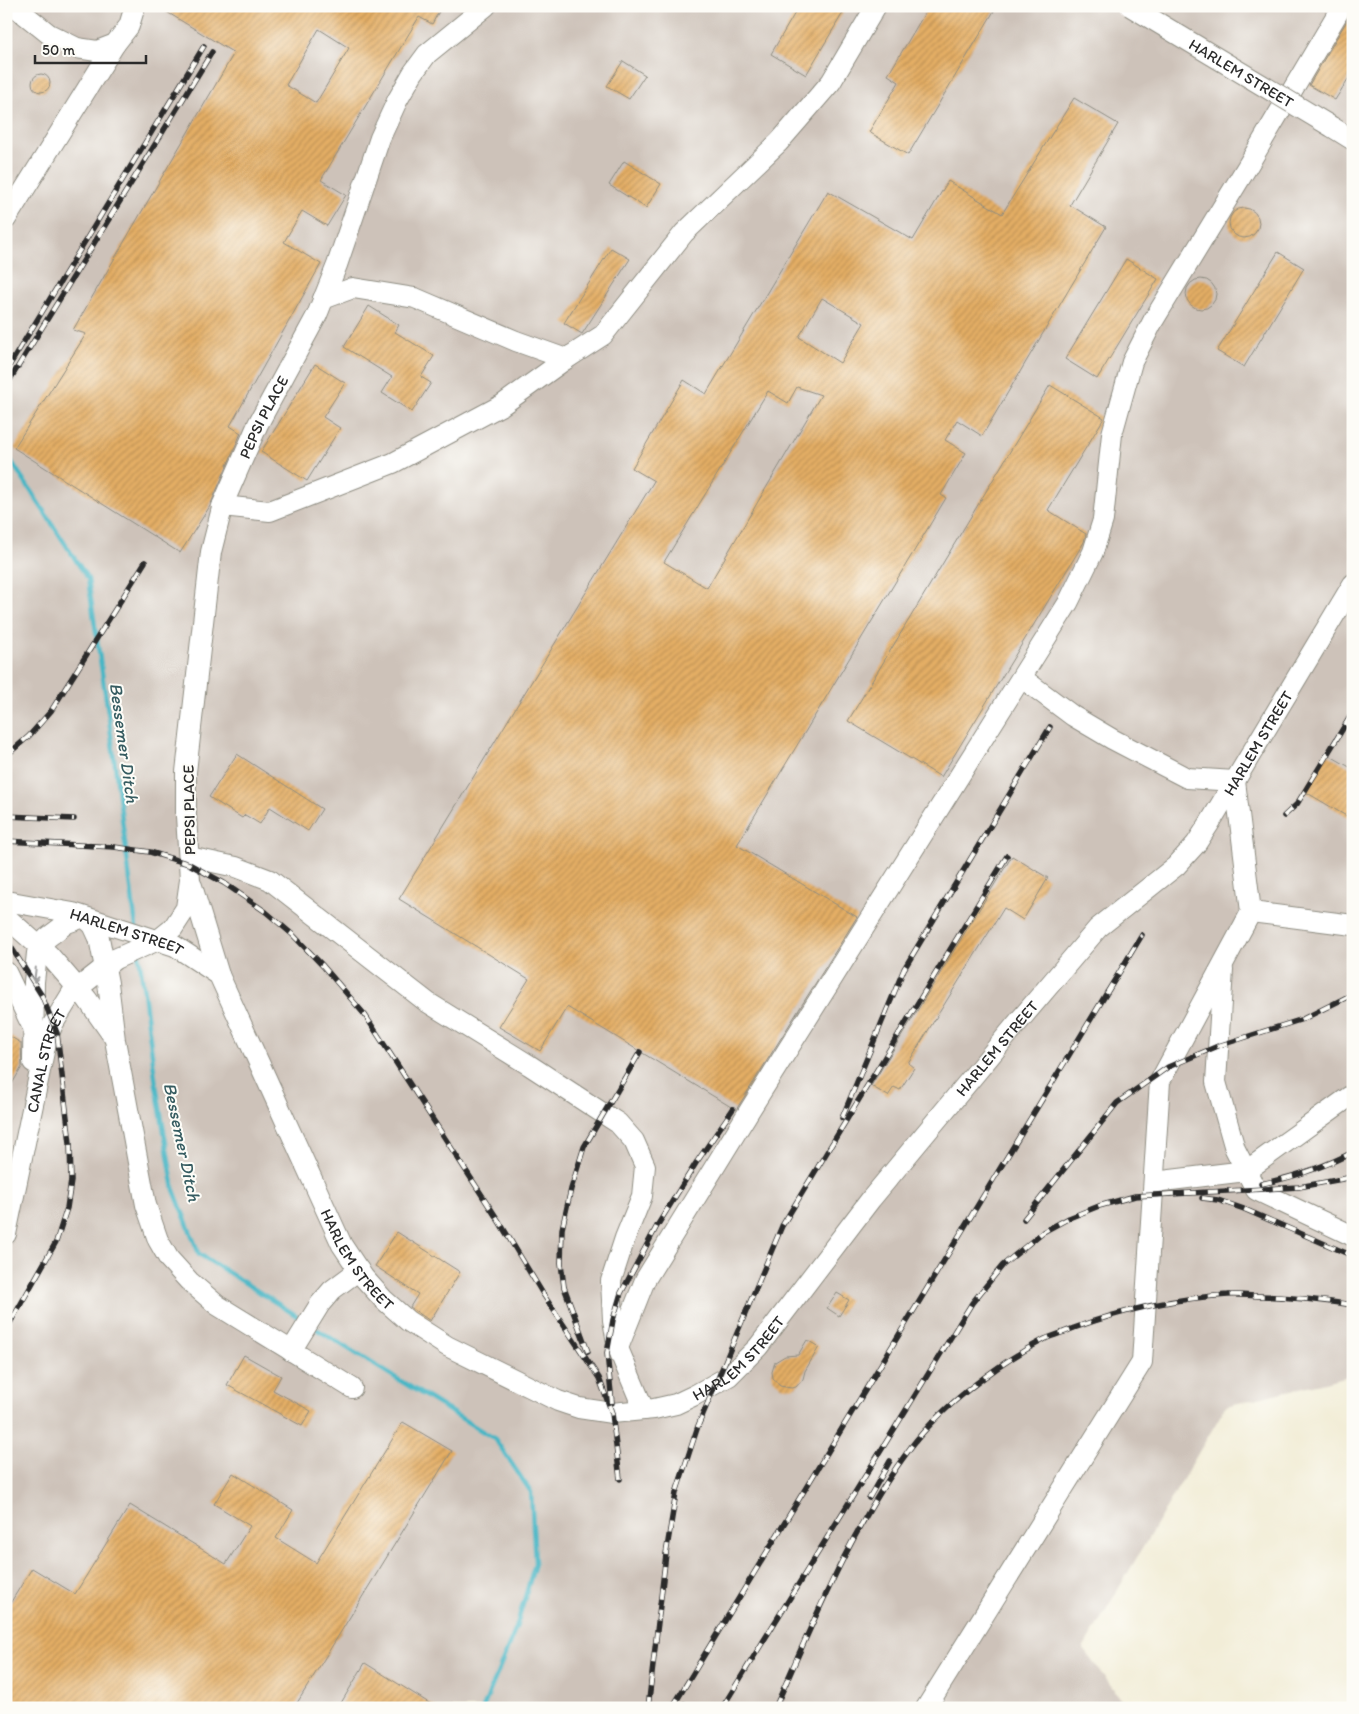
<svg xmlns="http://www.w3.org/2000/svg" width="1359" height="1714" font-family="Itim,sans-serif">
<defs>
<pattern id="building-hatch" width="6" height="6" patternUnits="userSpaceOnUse" patternTransform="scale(1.25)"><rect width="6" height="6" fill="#e4ae65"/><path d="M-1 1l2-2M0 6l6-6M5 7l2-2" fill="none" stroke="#b98e53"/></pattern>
</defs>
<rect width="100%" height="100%" fill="#fdfcf7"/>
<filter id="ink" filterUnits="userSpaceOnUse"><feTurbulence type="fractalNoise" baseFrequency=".02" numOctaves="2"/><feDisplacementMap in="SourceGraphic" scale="10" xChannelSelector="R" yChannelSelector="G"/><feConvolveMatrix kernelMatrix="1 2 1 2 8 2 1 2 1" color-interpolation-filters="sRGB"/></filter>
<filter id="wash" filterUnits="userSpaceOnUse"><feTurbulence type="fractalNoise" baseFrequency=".0096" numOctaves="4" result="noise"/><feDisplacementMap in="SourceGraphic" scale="20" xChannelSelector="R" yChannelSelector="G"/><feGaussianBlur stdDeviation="1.12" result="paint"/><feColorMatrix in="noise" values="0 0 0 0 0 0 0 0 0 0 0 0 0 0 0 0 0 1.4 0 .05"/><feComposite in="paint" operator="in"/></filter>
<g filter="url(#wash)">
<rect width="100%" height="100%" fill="#f2edd7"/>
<polygon fill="#cdc2b9" points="6,6 1353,6 1353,1375 1226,1406 1083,1649 1128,1708 6,1708"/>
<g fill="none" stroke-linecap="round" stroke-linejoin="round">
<g stroke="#49b6c5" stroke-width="4.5">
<polyline points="6,453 88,579 109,719 136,927"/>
<polyline points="139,954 156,1085 174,1190 199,1254 305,1321"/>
<polyline points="313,1327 495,1439 531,1492 535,1563 516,1628 483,1708"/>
</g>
</g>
<g id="blocks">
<g fill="url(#building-hatch)" fill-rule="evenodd">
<path d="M157 6H442L432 24 419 17 321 180 346 195 327 226 302 211 284 242 321 264 230 426 241 433 210 506 180 553 14 448 86 334 73 330 234 53ZM319 29 349 48 316 103 286 85Z"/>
<polygon points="799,6 847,6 806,75 771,54"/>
<polygon points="929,6 997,6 908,155 869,132 899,82 888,75"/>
<polygon points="1353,10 1353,71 1335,100 1309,85"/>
<polygon points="623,61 645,75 629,99 607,86"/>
<circle cx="41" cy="83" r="9"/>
<path d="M1074 98 1118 124 1070 205 1106 227 982 436 957 420 945 440 966 453 941 495 946 498 737 845 857 917 736 1110 567 1007 540 1051 499 1027 529 979 399 899 654 481 632 468 684 380 706 394 828 191 913 240 948 181 1002 214ZM822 298 864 323 840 363 799 337ZM797 387 821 395 707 588 664 562 768 391 788 403Z"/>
<polygon points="624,161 661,184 646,208 609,185"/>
<circle cx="1244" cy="223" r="15"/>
<polygon points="611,248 630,259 582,334 564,323"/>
<polygon points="1278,252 1304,268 1244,367 1217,351"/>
<polygon points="1126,259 1158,279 1097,379 1065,359"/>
<circle cx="1201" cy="294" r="15"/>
<polygon points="369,306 399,325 395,332 434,356 421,377 431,383 412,412 382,393 392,377 344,347"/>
<polygon points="315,364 345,383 323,417 340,428 307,481 261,452"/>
<polygon points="1050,385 1104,418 1048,510 1086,534 1084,542 941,777 848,721"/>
<polygon points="237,754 322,809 308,831 270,807 260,824 245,815 242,818 209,797"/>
<polygon points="1327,754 1353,769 1353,820 1304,791"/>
<polygon points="1012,856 1048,878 1023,920 1004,908 908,1063 914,1068 900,1090 894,1087 888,1096 871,1086"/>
<polygon points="6,1034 21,1043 22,1067 6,1094"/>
<polygon points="397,1232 460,1272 430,1321 410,1307 418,1294 375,1266"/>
<polygon points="837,1293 849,1300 839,1316 827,1308"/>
<polygon points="807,1340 819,1347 805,1371 803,1379 796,1387 791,1388 780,1386 773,1378 772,1372 775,1362 785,1356 798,1355"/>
<polygon points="244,1355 281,1376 273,1390 311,1411 302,1426 227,1385"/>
<polygon points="403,1422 452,1451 294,1708 6,1708 6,1610 32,1568 75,1594 130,1505 226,1564 250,1526 214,1504 233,1473 293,1510 276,1538 316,1563"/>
<polygon points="365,1663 437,1708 338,1708"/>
</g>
</g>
</g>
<g filter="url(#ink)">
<use href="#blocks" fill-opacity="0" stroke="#8e8c81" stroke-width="1"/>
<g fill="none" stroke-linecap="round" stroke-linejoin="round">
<defs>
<g id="minor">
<polyline points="14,6 49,34 77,48 97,51 115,44 129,26 135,6"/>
<polyline points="1332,127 1353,140"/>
<polyline points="6,219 115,44"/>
<polyline points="323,299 353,288 415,298 516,341 566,359 603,335 684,233 779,142 831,82 876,6"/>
<polyline points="222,506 270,511 393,463 502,405 570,356"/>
<polyline points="189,857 236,867 270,880 427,1002 529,1065 604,1114 618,1123 634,1141 645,1166 642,1196 625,1238 611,1281 613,1320 618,1348 644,1410"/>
<polyline points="192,886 219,975"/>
<path id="s1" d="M6 901 73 913 175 946 219 975 342 1245 364 1278 383 1299 408 1321 447 1346 558 1401 579 1408 612 1413 654 1409 676 1404 695 1395 729 1376 758 1347 871 1199 1019 1021 1098 928 1176 866 1196 844 1209 824 1353 584"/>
<polyline points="1251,912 1353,925"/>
<polyline points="6,917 49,955 87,999 113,1036"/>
<polyline points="1223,970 1216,1082 1235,1149 1256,1190 1353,1236"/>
<polyline points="6,972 31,1024"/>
<polyline points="33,1062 34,982 37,953 47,938 67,923 84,917 93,925 99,938 108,983 115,1040 146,1205 158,1240 169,1259 189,1281 217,1305 352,1388"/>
<polyline points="1154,1182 1246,1171 1353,1094"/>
<path id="s2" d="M6 1234 46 1042 53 1024 72 993 115 959 158 940 173 928 186 908 190 880 186 816V772L211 552 223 504 258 424 317 315 337 265 380 138 397 101 413 73 427 54 486 6"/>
<polyline points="618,1348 645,1280 751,1108 1068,603 1093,552 1103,520 1112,434 1132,362 1153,321 1247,167 1342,6"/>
<polyline points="291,1351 320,1304 332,1290 359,1270"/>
<polyline points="926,1708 1142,1362 1160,1081 1251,912 1235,781 1187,778 1112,739 1073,716 1022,678"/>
</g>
</defs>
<use href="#minor" stroke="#8e8c81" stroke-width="22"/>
<use href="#minor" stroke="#fff" stroke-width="20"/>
<defs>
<g id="rail">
<polyline points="6,371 204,46"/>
<polyline points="6,386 212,52"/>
<polyline points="6,756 29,736 51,711 145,562"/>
<polyline points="6,816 74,819"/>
<polyline points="1284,816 1297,804 1353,712"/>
<polyline points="6,841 114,847 150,852 189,864 224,883 266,912 293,935 323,966 365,1015 500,1223 543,1294 599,1378 612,1413 620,1479"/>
<polyline points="6,939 42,996 57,1033 70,1143 71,1181 67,1208 56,1242 6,1330"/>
<polyline points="842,1118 904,969 1050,727"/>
<path d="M1261 1184C1293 1177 1323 1168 1353 1152"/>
<polyline points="1202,1198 1218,1200 1244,1209 1353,1256"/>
<polyline points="1024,1219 1117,1103 1168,1067 1218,1046 1303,1019 1353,994"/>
<polyline points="588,1352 564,1287 561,1263 562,1229 571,1189 584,1147 640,1052"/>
<polyline points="612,1403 607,1353 613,1320 621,1293 657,1226 696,1163 733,1109"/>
<polyline points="869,1498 890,1461"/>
<polyline points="648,1708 666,1554 676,1493 698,1426 782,1226 1007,856"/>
<polyline points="672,1708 1142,935"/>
<polyline points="682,1708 684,1704"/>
<polyline points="722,1708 972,1303 1003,1265 1043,1232 1069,1218 1099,1206 1135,1196 1299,1187 1353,1177"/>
<path d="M775 1708C815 1618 852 1526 911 1447 943 1405 999 1363 1045 1339 1054 1335 1065 1332 1074 1328 1123 1310 1176 1298 1228 1295 1238 1294 1249 1296 1259 1296 1291 1297 1321 1300 1353 1305"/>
</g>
</defs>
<use href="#rail" stroke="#2b2b2b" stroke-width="5.5"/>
<use href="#rail" stroke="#fdfcf7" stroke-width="4" stroke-dasharray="11" stroke-linecap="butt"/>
<defs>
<g id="minor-bridge">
<path id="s3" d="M1130 6 1332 127"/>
</g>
</defs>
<use href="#minor-bridge" stroke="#8e8c81" stroke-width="22" stroke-linecap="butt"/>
<use href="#minor-bridge" stroke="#fff" stroke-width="20"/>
</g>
<defs><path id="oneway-shaft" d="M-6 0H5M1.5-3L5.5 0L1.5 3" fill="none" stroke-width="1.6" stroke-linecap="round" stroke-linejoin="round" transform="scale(1.25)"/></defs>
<use stroke="#a0a0a0" href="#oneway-shaft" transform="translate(35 975) rotate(96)"/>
</g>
<g text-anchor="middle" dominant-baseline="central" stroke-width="4" stroke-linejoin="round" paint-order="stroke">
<g font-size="16" fill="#2b2b2b" stroke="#fdfcf7">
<text stroke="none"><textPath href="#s3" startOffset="130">HARLEM STREET</textPath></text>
<text stroke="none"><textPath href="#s2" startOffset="900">PEPSI PLACE</textPath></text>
<text stroke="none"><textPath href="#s1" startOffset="1805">HARLEM STREET</textPath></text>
<text transform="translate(189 810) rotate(-91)">PEPSI PLACE</text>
<text stroke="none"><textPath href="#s1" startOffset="125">HARLEM STREET</textPath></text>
<text stroke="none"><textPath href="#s1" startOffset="1400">HARLEM STREET</textPath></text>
<text stroke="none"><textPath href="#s2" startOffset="178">CANAL STREET</textPath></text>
<text stroke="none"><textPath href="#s1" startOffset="545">HARLEM STREET</textPath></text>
<text stroke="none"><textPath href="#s1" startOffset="995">HARLEM STREET</textPath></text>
</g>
<g font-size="18" font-style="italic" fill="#365c61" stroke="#fdfcf7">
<text transform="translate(124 743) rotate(82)">Bessemer Ditch</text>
<text transform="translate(182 1142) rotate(78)">Bessemer Ditch</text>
</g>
</g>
<rect width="1359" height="1714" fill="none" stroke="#fdfcf7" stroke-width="25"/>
<path d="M35 55v8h111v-8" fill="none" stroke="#2b2b2b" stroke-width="2.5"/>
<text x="42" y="55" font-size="15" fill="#2b2b2b" stroke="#fdfcf7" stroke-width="4" paint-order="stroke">50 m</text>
</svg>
